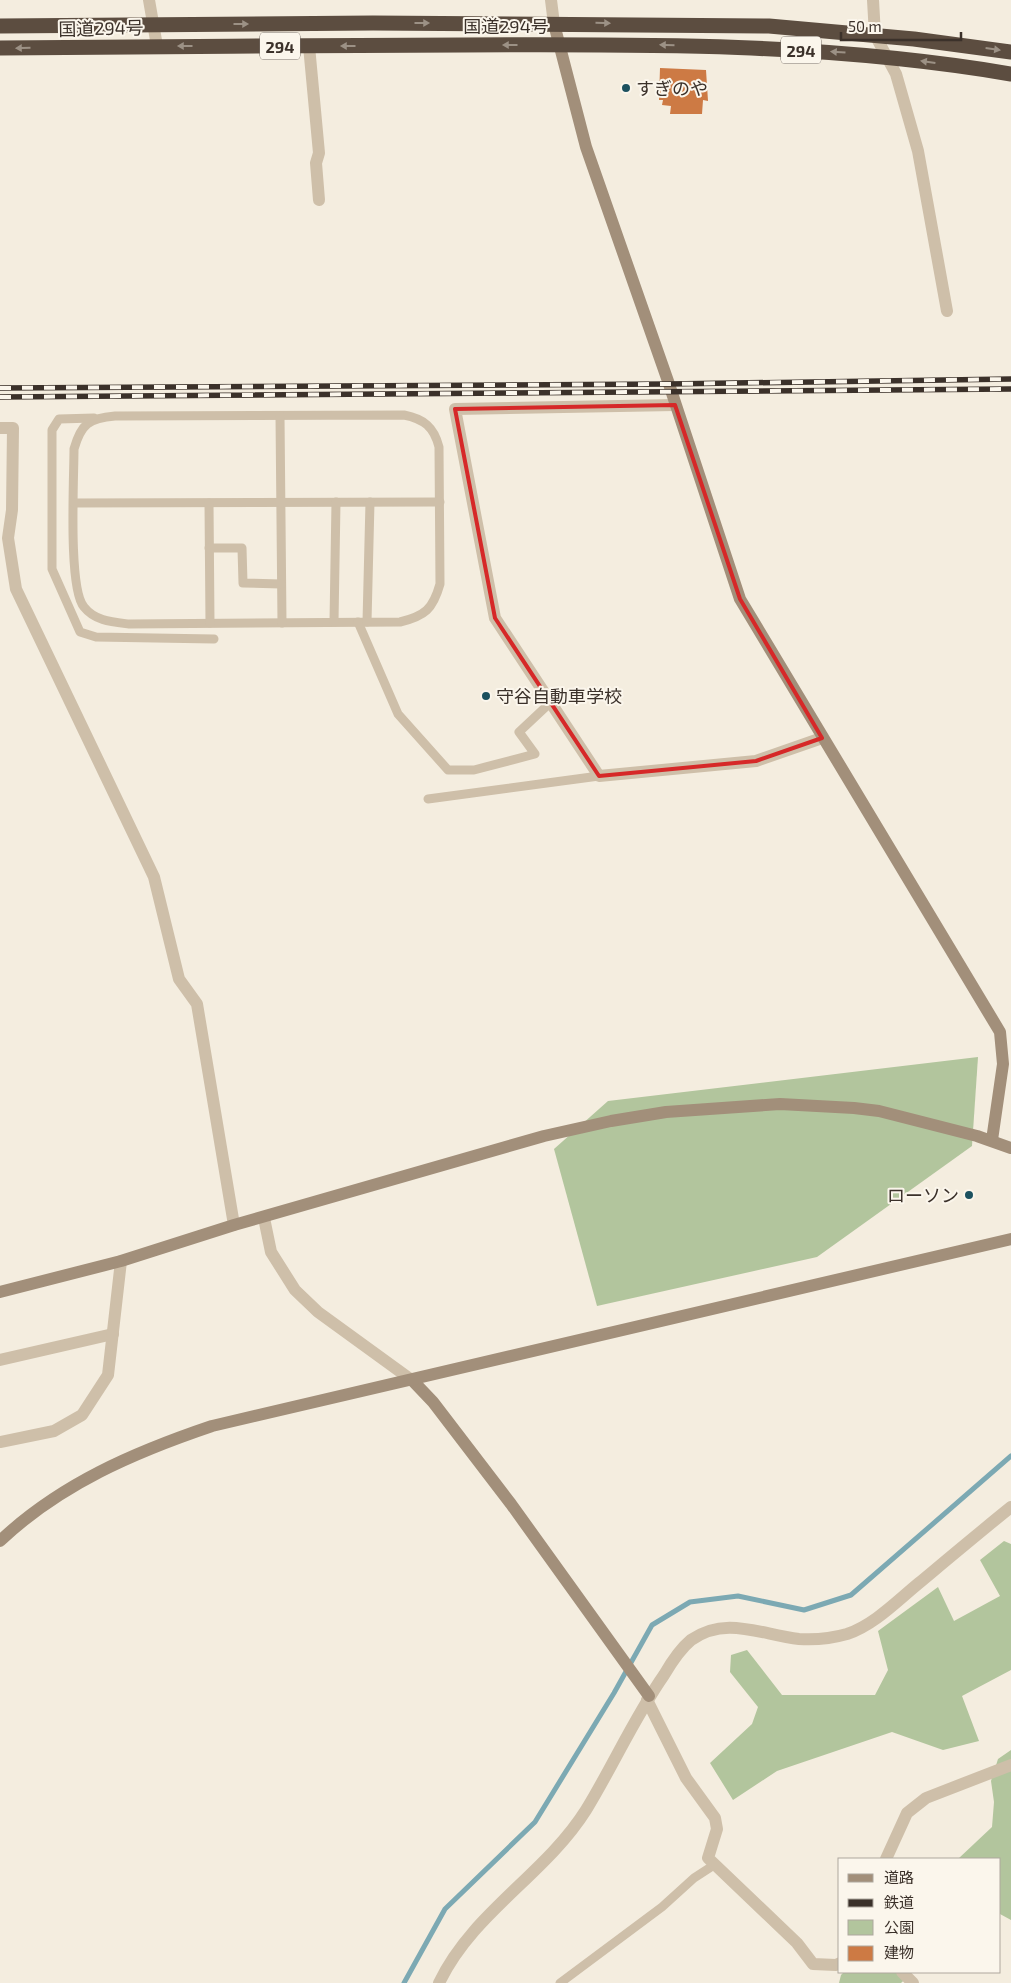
<svg xmlns="http://www.w3.org/2000/svg" width="1011" height="1983" font-family="'Exo 2','Noto Sans JP',sans-serif">
<rect width="100%" height="100%" fill="#f4eddf"/>
<g fill="#b2c59d">
<polygon points="978,1057 972,1146 817,1257 597,1306 554,1149 608,1101"/>
<polygon points="1004,1541 1011,1544 1011,1670 962,1696 979,1741 943,1750 892,1732 777,1771 733,1800 710,1763 752,1724 758,1707 730,1672 731,1655 747,1650 782,1695 875,1695 888,1670 878,1631 938,1587 954,1621 1000,1596 980,1560"/>
<polygon points="1011,1750 1011,1920 1000,1914 1000,1859 958,1859 992,1827 994,1802 991,1781 998,1759"/>
<polygon points="844,1972 913,1972 901,1983 839,1983 841,1975"/>
</g>
<g fill="none" stroke-linecap="round" stroke-linejoin="round">
<polyline stroke="#7ca9b3" stroke-width="5" points="404,1983 445,1909 535,1822 614,1693 652,1625 690,1602 738,1596 804,1610 851,1595 1011,1456"/>
</g>
<polygon fill="#cd7a44" points="660,68 706,70 708,101 703,100 702,114 670,114 671,106 662,105 663,100 659,100"/>
<g fill="none" stroke-linecap="round" stroke-linejoin="round">
<g stroke="#cebfa9" stroke-width="9">
<path d="M404 415C424 419 434 427 439 447L440 584C433 609 425 616 400 622L129 624C112 622 95 621 84 607 68 589 74 478 74 449 81 424 89 418 115 416Z"/>
<polyline points="280,416 282,623"/>
<polyline points="94,418 59,419 52,430 52,569 80,632 96,637 214,639"/>
<polyline points="74,503 440,502"/>
<polyline points="209,503 210,623"/>
<polyline points="209,548 242,548 243,583 281,584"/>
<polyline points="334,622 336,502"/>
<polyline points="358,622 398,714 448,770 474,770 535,754 519,732 551,702"/>
<polyline points="367,622 370,502"/>
<polyline points="428,799 599,776"/>
<polyline points="560,1983 662,1907 694,1878 714,1865"/>
</g>
<g stroke="#cebfa9" stroke-width="12">
<polyline points="149,0 157,46"/>
<polyline points="551,0 554,24"/>
<polyline points="873,0 875,35 896,74 918,151 947,311"/>
<polyline points="309,46 319,153 316,163 319,200"/>
<polyline points="675,405 455,409 495,618 599,776 756,761 822,738"/>
<polyline points="0,428 13,428 12,510 8,538 16,589 154,877 179,979 197,1004 234,1225"/>
<polyline points="264,1218 271,1252 295,1290 318,1312 413,1381"/>
<polyline points="0,1360 113,1334"/>
<polyline points="0,1442 54,1431 82,1415 108,1375 121,1261"/>
<polyline points="647,1700 686,1778 715,1818 717,1829 708,1858 797,1943 813,1964 836,1965 840,1963"/>
<polyline points="886,1859 907,1813 926,1798 1011,1765"/>
<polyline points="902,1972 913,1983"/>
<path d="M439 1983C473 1912 545 1875 586 1810 613 1766 634 1718 664 1675 671 1663 680 1649 691 1640 726 1615 761 1635 799 1639 814 1640 833 1638 847 1634 874 1625 897 1601 919 1583 949 1558 980 1532 1011 1507"/>
</g>
<g stroke="#a28f7a" stroke-width="12">
<polyline points="554,24 586,147 669,384 740,599 1000,1032 1003,1064 992,1140"/>
<polyline points="0,1292 121,1261 234,1225 544,1136 611,1121 666,1112 780,1104 854,1108 879,1111 977,1136 1011,1148"/>
<polyline points="413,1381 433,1402 511,1504 649,1696"/>
<path d="M0 1541C60 1484 135 1452 212 1426L1011 1239"/>
</g>
<g stroke="#5c4d40" stroke-width="15">
<polyline points="0,26 373,23 769,26 914,39 1011,52"/>
<path d="M0 48C154 46 309 46 463 45 648 44 828 43 1011 74"/>
</g>
<defs>
<g id="rail">
<polyline points="0,388 669,384 1011,379"/>
<polyline points="0,397 1011,389"/>
</g>
</defs>
<use href="#rail" stroke="#3b312a" stroke-width="5.5"/>
<use href="#rail" stroke="#fbf6ec" stroke-width="4" stroke-dasharray="11" stroke-linecap="butt"/>
</g>
<defs><path id="oneway-solid" d="M-6-.8H1V-3.2L6.5 0L1 3.2V.8H-6Z" transform="scale(1.25)"/></defs>
<g fill="#9c9185">
<use href="#oneway-solid" transform="translate(422 23)"/>
<use href="#oneway-solid" transform="translate(603 23) rotate(1)"/>
<use href="#oneway-solid" transform="translate(241 24)"/>
<use href="#oneway-solid" transform="translate(510 45) rotate(180)"/>
<use href="#oneway-solid" transform="translate(667 45) rotate(-179)"/>
<use href="#oneway-solid" transform="translate(185 46) rotate(-180)"/>
<use href="#oneway-solid" transform="translate(348 46) rotate(180)"/>
<use href="#oneway-solid" transform="translate(23 48) rotate(179)"/>
<use href="#oneway-solid" transform="translate(993 49) rotate(8)"/>
<use href="#oneway-solid" transform="translate(838 52) rotate(-176)"/>
<use href="#oneway-solid" transform="translate(928 62) rotate(-172)"/>
</g>
<path fill="none" stroke="#d62828" stroke-width="4" stroke-linejoin="round" d="M675 405 740 599 822 738 756 761 599 776 495 618 455 409Z"/>
<g fill="#1c515f" stroke="#fbf6ec" stroke-width="2">
<circle cx="626" cy="88" r="5"/>
<circle cx="486" cy="696" r="5"/>
<circle cx="969" cy="1195" r="5"/>
</g>
<g text-anchor="middle" dominant-baseline="central" stroke-width="4" stroke-linejoin="round" paint-order="stroke">
<g fill="#fbf6ec" stroke="#756c64" stroke-width="1">
<rect x="260" y="32.5" width="40" height="27" rx="4"/>
<rect x="781" y="36.5" width="40" height="27" rx="4"/>
</g>
<g font-size="16" font-weight="bold" fill="#3b312a">
<text x="280" y="46">294</text>
<text x="801" y="50">294</text>
</g>
<g font-size="18" fill="#3b312a" stroke="#fbf6ec">
<text x="506" y="26">国道294号</text>
<text transform="translate(101 28) rotate(-1)">国道294号</text>
</g>
<g font-size="18" fill="#3b312a" stroke="#fbf6ec" text-anchor="start">
<text x="636" y="88">すぎのや</text>
<text x="496" y="696">守谷自動車学校</text>
<text x="959" y="1195" text-anchor="end">ローソン</text>
</g>
</g>
<rect x="838" y="1858" width="162" height="115" fill="#fbf6ec" stroke="#aea79e"/>
<rect x="848" y="1874" width="25" height="8" fill="#a28f7a" stroke="#aea79e"/>
<text x="884" y="1883" font-size="15" fill="#3b312a">道路</text>
<rect x="848" y="1899" width="25" height="8" fill="#3b312a" stroke="#aea79e"/>
<text x="884" y="1908" font-size="15" fill="#3b312a">鉄道</text>
<rect x="848" y="1920" width="25" height="15" fill="#b2c59d" stroke="#aea79e"/>
<text x="884" y="1933" font-size="15" fill="#3b312a">公園</text>
<rect x="848" y="1946" width="25" height="15" fill="#cd7a44" stroke="#aea79e"/>
<text x="884" y="1958" font-size="15" fill="#3b312a">建物</text>
<path d="M841 32v8h120v-8" fill="none" stroke="#3b312a" stroke-width="2.5"/>
<text x="848" y="32" font-size="15" fill="#3b312a" stroke="#fbf6ec" stroke-width="4" paint-order="stroke">50 m</text>
</svg>
